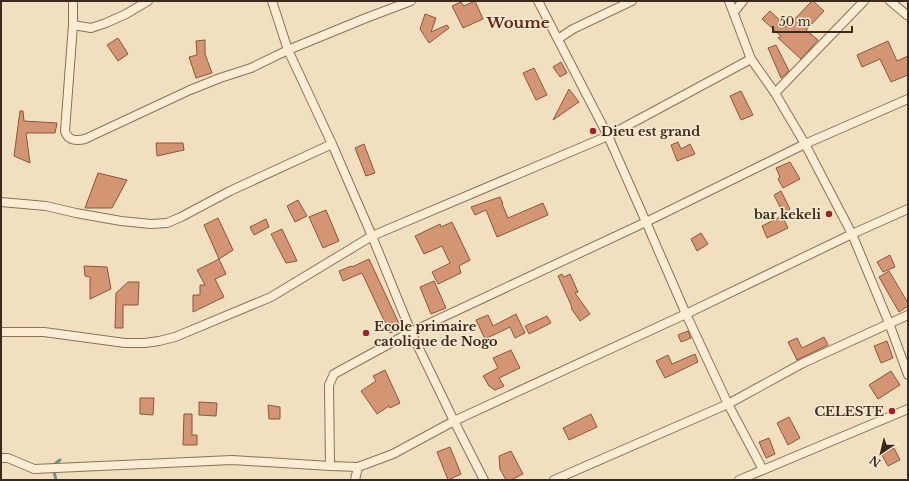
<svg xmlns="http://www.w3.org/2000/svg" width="909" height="481" font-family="'Libre Baskerville',serif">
<rect width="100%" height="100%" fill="#f1e0c0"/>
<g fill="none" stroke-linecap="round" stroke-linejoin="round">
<polyline stroke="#6a9285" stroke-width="3" points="56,480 53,468 56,463 60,460"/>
</g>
<g fill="#d39573" stroke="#8d563a">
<polygon points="475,1 483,19 463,28 452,6 461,2 464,6"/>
<polygon points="812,1 813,1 824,11 806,30 818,40 801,59 778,38 781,36 762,19 770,11 787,27"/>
<polygon points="425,14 436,18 431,32 447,25 449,28 429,43 420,29"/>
<polygon points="118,38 128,54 118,61 107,45"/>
<polygon points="205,40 205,54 212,73 196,78 189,57 197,55 196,41"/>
<polygon points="888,41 897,61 908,56 908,75 891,82 880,59 862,67 857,55"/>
<polygon points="776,45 789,71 781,78 768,48"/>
<polygon points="561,62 567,73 560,77 553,67"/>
<polygon points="534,68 547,95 536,100 523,73"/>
<polygon points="569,89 579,102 553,120"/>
<polygon points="741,91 753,115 741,120 730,96"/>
<polygon points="20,111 23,111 24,121 57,123 55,133 26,133 30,163 14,156"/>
<polygon points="678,142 681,149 690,144 695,154 677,161 671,145"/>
<polygon points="156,143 183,143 184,150 157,156"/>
<polygon points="364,144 375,173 366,176 355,148"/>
<polygon points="790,162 800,179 783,188 778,179 780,177 776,168"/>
<polygon points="98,173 127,180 112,208 85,208"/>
<polygon points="781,191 790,209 783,213 774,195"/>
<polygon points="500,197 503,204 502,204 508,218 543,203 548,215 497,237 486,210 475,215 471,207"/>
<polygon points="298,200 307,216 295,222 287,206"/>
<polygon points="326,210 339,241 323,248 309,217"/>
<polygon points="782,216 788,228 767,238 762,226"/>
<polygon points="218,218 233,250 219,259 204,225"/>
<polygon points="266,219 269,227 254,235 250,227"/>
<polygon points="452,222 470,260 459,266 461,273 438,284 432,272 450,263 442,246 424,254 415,236 440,224 441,227"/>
<polygon points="282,229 297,261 286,263 271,234"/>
<polygon points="701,233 708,244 697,251 691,239"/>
<polygon points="890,255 895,267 883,272 877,262"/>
<polygon points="219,259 226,274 215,279 224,297 193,312 193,295 200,295 200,285 205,285 197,270"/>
<polygon points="369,259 401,328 390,333 362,273 343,281 339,271 351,266 352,267"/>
<polygon points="84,266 107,267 111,289 90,299 90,277 85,276"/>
<polygon points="889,271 908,303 908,306 899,312 879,277"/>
<polygon points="562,274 564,277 570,274 578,292 575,293 590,314 580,321 571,308 572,307 558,276"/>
<polygon points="434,281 446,308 431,314 420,287"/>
<polygon points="128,282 139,282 138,305 123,305 123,328 115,328 116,293"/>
<polygon points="516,314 525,333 515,338 510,327 485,339 476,320 488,315 493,326"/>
<polygon points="547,316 551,323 529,334 525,326"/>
<polygon points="688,331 691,338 681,342 678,335"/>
<polygon points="824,337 828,345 797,360 788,342 797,338 802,348"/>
<polygon points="887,341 893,358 881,363 874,346"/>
<polygon points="511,350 520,368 499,378 504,386 495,390 489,386 483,376 498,368 493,358"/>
<polygon points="695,354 698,362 665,378 656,361 668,355 672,364"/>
<polygon points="385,370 400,403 390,408 389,406 377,414 361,391 376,381 373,376"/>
<polygon points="891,371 900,385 878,399 869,385"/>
<polygon points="140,398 154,398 153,415 140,414"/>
<polygon points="199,402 217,403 216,416 199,415"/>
<polygon points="268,405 280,407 280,419 269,419"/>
<polygon points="184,414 192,414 192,435 197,435 197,445 183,445"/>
<polygon points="591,414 597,427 569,440 563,428"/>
<polygon points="789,417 800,438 788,445 777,423"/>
<polygon points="769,438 775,454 766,458 759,442"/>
<polygon points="450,447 461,474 448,480 437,452"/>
<polygon points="894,448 900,460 888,466 882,455"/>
<polygon points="511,451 523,474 511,480 506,480 500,469 499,456"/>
</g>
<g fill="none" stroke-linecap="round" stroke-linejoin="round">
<defs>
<g id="minor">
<path d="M73 1V25L65 131C68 141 76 141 85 139L190 90 220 78 251 68 288 50 366 18 411 1"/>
<polyline points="272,1 288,50 332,144 372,236 411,332 454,421 484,480"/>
<polyline points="538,1 608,136 646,222 686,314 728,404 763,470"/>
<polyline points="729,1 751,59 775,93 805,144 852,234 889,323 908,375"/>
<polyline points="890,1 908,16"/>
<polyline points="734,12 743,1"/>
<polyline points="73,25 91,28 106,23 126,14 148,1"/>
<polyline points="558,39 573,29 632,1"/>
<polyline points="775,93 864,1"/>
<polyline points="1,202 46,206 76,213 121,221 151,224 167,223 181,217 230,191 332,144"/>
<polyline points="1,332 44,332 125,343 145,343 159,341 175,337 271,297 372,236 608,136 751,59"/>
<polyline points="1,458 8,458 34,469 232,460 330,466 358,467 393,454 454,421 686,314 852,234 908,209"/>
<polyline points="330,466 329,385 334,374 411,332 646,222 805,144 908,99"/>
<polyline points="355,480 358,467"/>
<polyline points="554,480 728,404 803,363 908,315"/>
<polyline points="739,480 908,409"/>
</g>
</defs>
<use href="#minor" stroke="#8c7057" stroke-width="10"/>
<use href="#minor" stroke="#fbedd4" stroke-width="8"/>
</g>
<g fill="#a0222b" stroke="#f8ead1" stroke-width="1.5">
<circle cx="593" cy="131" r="4"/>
<circle cx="829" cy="214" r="4"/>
<circle cx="366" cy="333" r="4"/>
<circle cx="892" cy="411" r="4"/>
</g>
<g text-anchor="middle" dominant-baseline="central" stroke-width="3" stroke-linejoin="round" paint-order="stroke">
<g font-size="13" font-weight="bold" fill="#3b291c" stroke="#f8ead1" text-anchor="start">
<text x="601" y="131">Dieu est grand</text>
<text x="821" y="214" text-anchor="end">bar kekeli</text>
<text x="374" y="326">Ecole primaire<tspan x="374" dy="15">catolique de Nogo</tspan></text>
<text x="884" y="411" text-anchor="end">CELESTE</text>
</g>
<g font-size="15" font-weight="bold" fill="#6b2418" stroke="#f8ead1">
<text x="518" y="22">Woume</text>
</g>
</g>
<rect width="909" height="481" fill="none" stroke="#3b291c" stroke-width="4"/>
<g transform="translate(881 453) rotate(215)" stroke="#f8ead1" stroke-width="3" paint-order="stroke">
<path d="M0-3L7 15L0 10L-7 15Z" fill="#3b291c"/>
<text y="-6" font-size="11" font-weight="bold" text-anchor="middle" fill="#3b291c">N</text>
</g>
<path d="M773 26v6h79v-6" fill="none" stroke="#3b291c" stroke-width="2"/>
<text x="779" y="26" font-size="12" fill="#3b291c" stroke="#f8ead1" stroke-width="3" paint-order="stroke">50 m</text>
</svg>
